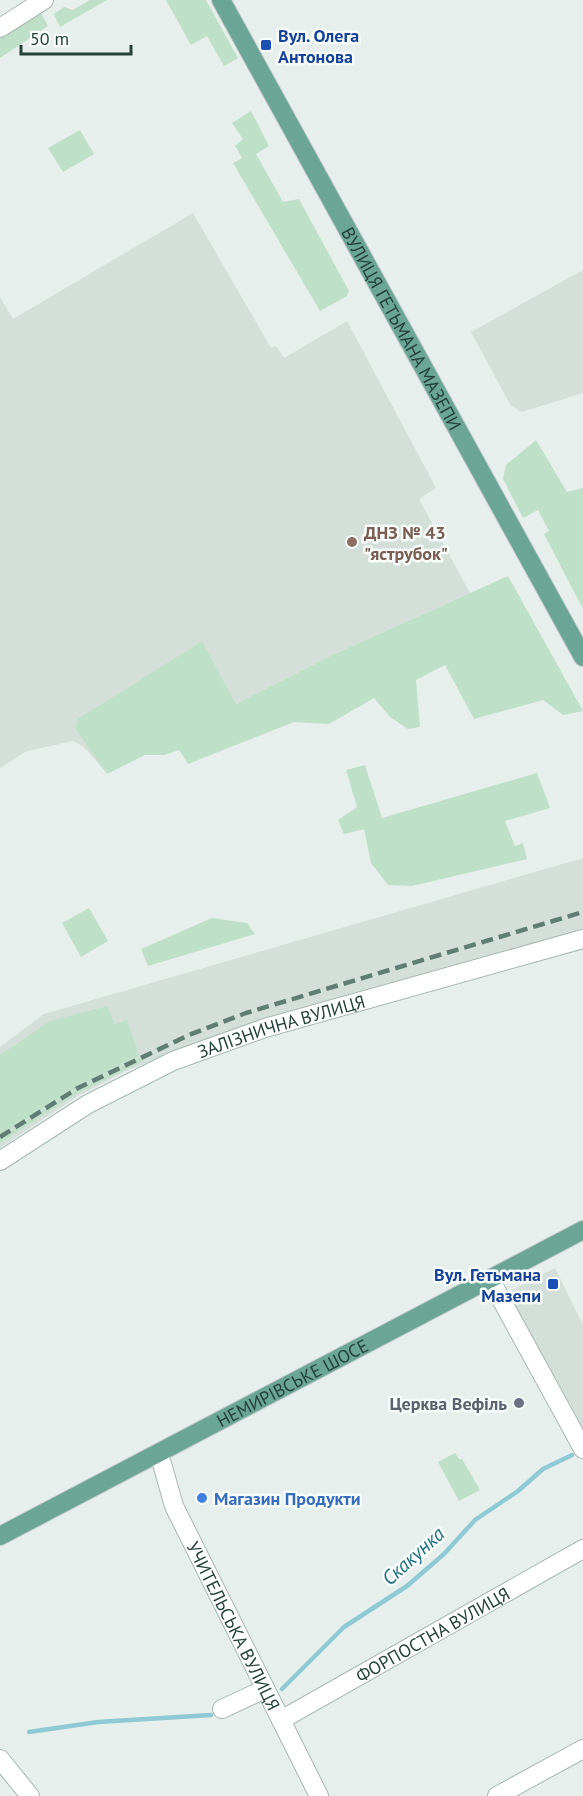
<svg xmlns="http://www.w3.org/2000/svg" width="583" height="1796" font-family="'PT Sans',sans-serif">
<rect width="100%" height="100%" fill="#e6efeb"/>
<g fill="#d4dfda">
<polygon points="193,213 271,348 276,346 284,358 347,321 436,488 419,499 470,593 330,656 105,771 84,747 73,741 27,751 0,768 0,297 13,319"/>
<polygon points="583,270 583,393 522,412 511,406 471,332"/>
<polygon points="583,858 583,931 244,1025 189,1045 124,1072 78,1096 0,1148 0,1047 44,1014"/>
<polygon points="555,1268 583,1325 583,1432 505,1294"/>
</g>
<g fill="#bfe0c8">
<polygon points="90,0 107,0 60,27 54,14 64,7 73,10"/>
<polygon points="166,0 206,0 238,58 224,66 207,36 191,45"/>
<polygon points="38,8 48,26 0,58 0,32"/>
<polygon points="251,111 269,146 256,154 283,202 299,199 349,291 347,296 320,311 233,163 242,158 235,146 243,139 232,123"/>
<polygon points="80,130 94,154 63,172 48,148"/>
<polygon points="536,440 567,492 583,488 583,609 544,534 549,531 538,510 523,518 503,479 506,465"/>
<polygon points="508,576 583,711 563,715 543,700 474,719 445,665 416,680 420,727 408,729 390,717 374,698 329,724 294,722 188,764 179,750 165,755 145,755 107,774 75,728 78,719 202,641 236,704 330,656"/>
<polygon points="365,765 382,818 537,773 550,808 505,821 515,846 523,843 527,859 412,886 388,885 371,863 364,829 344,834 338,820 357,807 346,770"/>
<polygon points="89,908 108,941 81,957 62,923"/>
<polygon points="212,918 247,923 255,934 148,966 141,949"/>
<polygon points="108,1006 114,1024 127,1020 139,1056 78,1087 0,1136 0,1055 50,1021"/>
<polygon points="141,1057 143,1061 71,1097 0,1143 0,1138 80,1087"/>
<polygon points="455,1453 459,1459 462,1459 480,1490 459,1501 438,1462"/>
</g>
<g fill="none" stroke-linecap="round" stroke-linejoin="round">
<g stroke="#8ec9d4" stroke-width="4.5">
<polyline points="282,1689 344,1627 407,1586 444,1554 475,1520 518,1491 543,1469 572,1455"/>
<polyline points="29,1732 98,1722 211,1715"/>
</g>
<defs>
<g id="minor">
<polyline points="0,28 44,0"/>
<path id="s1" d="M0 1161 88 1104 173 1061 265 1028 583 939"/>
<polyline points="490,1279 583,1449"/>
<path id="s2" d="M159 1453 174 1506 319 1796"/>
<polyline points="222,1709 265,1689"/>
<path id="s3" d="M281 1720 583 1549"/>
<polyline points="0,1759 30,1796"/>
<polyline points="497,1796 583,1749"/>
</g>
<g id="major">
<path id="s4" d="M221 0 583 657"/>
<path id="s5" d="M0 1536 583 1230"/>
</g>
</defs>
<use href="#minor" stroke="#a8b8b2" stroke-width="20"/>
<use href="#major" stroke="#c2cac8" stroke-width="20"/>
<use href="#minor" stroke="#fff" stroke-width="18"/>
<use href="#major" stroke="#6aa596" stroke-width="18"/>
<polyline stroke="#5f7d75" stroke-width="4.5" stroke-dasharray="12 6" stroke-linecap="butt" points="0,1137 78,1088 189,1035 246,1013 583,912"/>
</g>
<g fill="#1a4fb4" stroke="#f7fbf9" stroke-width="2">
<rect x="260" y="39" width="12" height="12" rx="3"/>
<rect x="547" y="1278" width="12" height="12" rx="3"/>
</g>
<circle fill="#8d6e63" stroke="#f7fbf9" stroke-width="2" cx="352" cy="542" r="6"/>
<circle fill="#6b7280" stroke="#f7fbf9" stroke-width="2" cx="519" cy="1403" r="6"/>
<circle fill="#3f7fe0" stroke="#f7fbf9" stroke-width="2" cx="202" cy="1498" r="6"/>
<g text-anchor="middle" dominant-baseline="central" stroke-width="5" stroke-linejoin="round" paint-order="stroke">
<g font-size="18" font-weight="bold" fill="#164399" stroke="#f7fbf9" text-anchor="start">
<text x="278" y="35">Вул. Олега<tspan x="278" dy="21">Антонова</tspan></text>
<text x="541" y="1274" text-anchor="end">Вул. Гетьмана<tspan x="541" dy="21">Мазепи</tspan></text>
</g>
<g font-size="18" fill="#24423a" stroke="#f7fbf9">
<text stroke="none"><textPath href="#s4" startOffset="375">ВУЛИЦЯ ГЕТЬМАНА МАЗЕПИ</textPath></text>
<text stroke="none"><textPath href="#s1" startOffset="314">ЗАЛІЗНИЧНА ВУЛИЦЯ</textPath></text>
<text stroke="none"><textPath href="#s5" startOffset="330">НЕМИРІВСЬКЕ ШОСЕ</textPath></text>
<text stroke="none"><textPath href="#s2" startOffset="189">УЧИТЕЛЬСЬКА ВУЛИЦЯ</textPath></text>
<text stroke="none"><textPath href="#s3" startOffset="174">ФОРПОСТНА ВУЛИЦЯ</textPath></text>
</g>
<g font-size="18" font-weight="bold" fill="#785e54" stroke="#f7fbf9" text-anchor="start">
<text x="364" y="532">ДНЗ № 43<tspan x="364" dy="21">"яструбок"</tspan></text>
</g>
<g font-size="18" font-weight="bold" fill="#5b616d" stroke="#f7fbf9" text-anchor="end">
<text x="507" y="1403">Церква Вефіль</text>
</g>
<g font-size="18" font-weight="bold" fill="#366cbe" stroke="#f7fbf9" text-anchor="start">
<text x="214" y="1498">Магазин Продукти</text>
</g>
<g font-size="20" font-style="italic" fill="#1c6f80" stroke="#f7fbf9">
<text transform="translate(413 1556) rotate(-42)">Скакунка</text>
</g>
</g>
<path d="M21 45v9h110v-9" fill="none" stroke="#24423a" stroke-width="3"/>
<text x="30" y="45" font-size="18" fill="#24423a" stroke="#f7fbf9" stroke-width="4.5" paint-order="stroke">50 m</text>
</svg>
